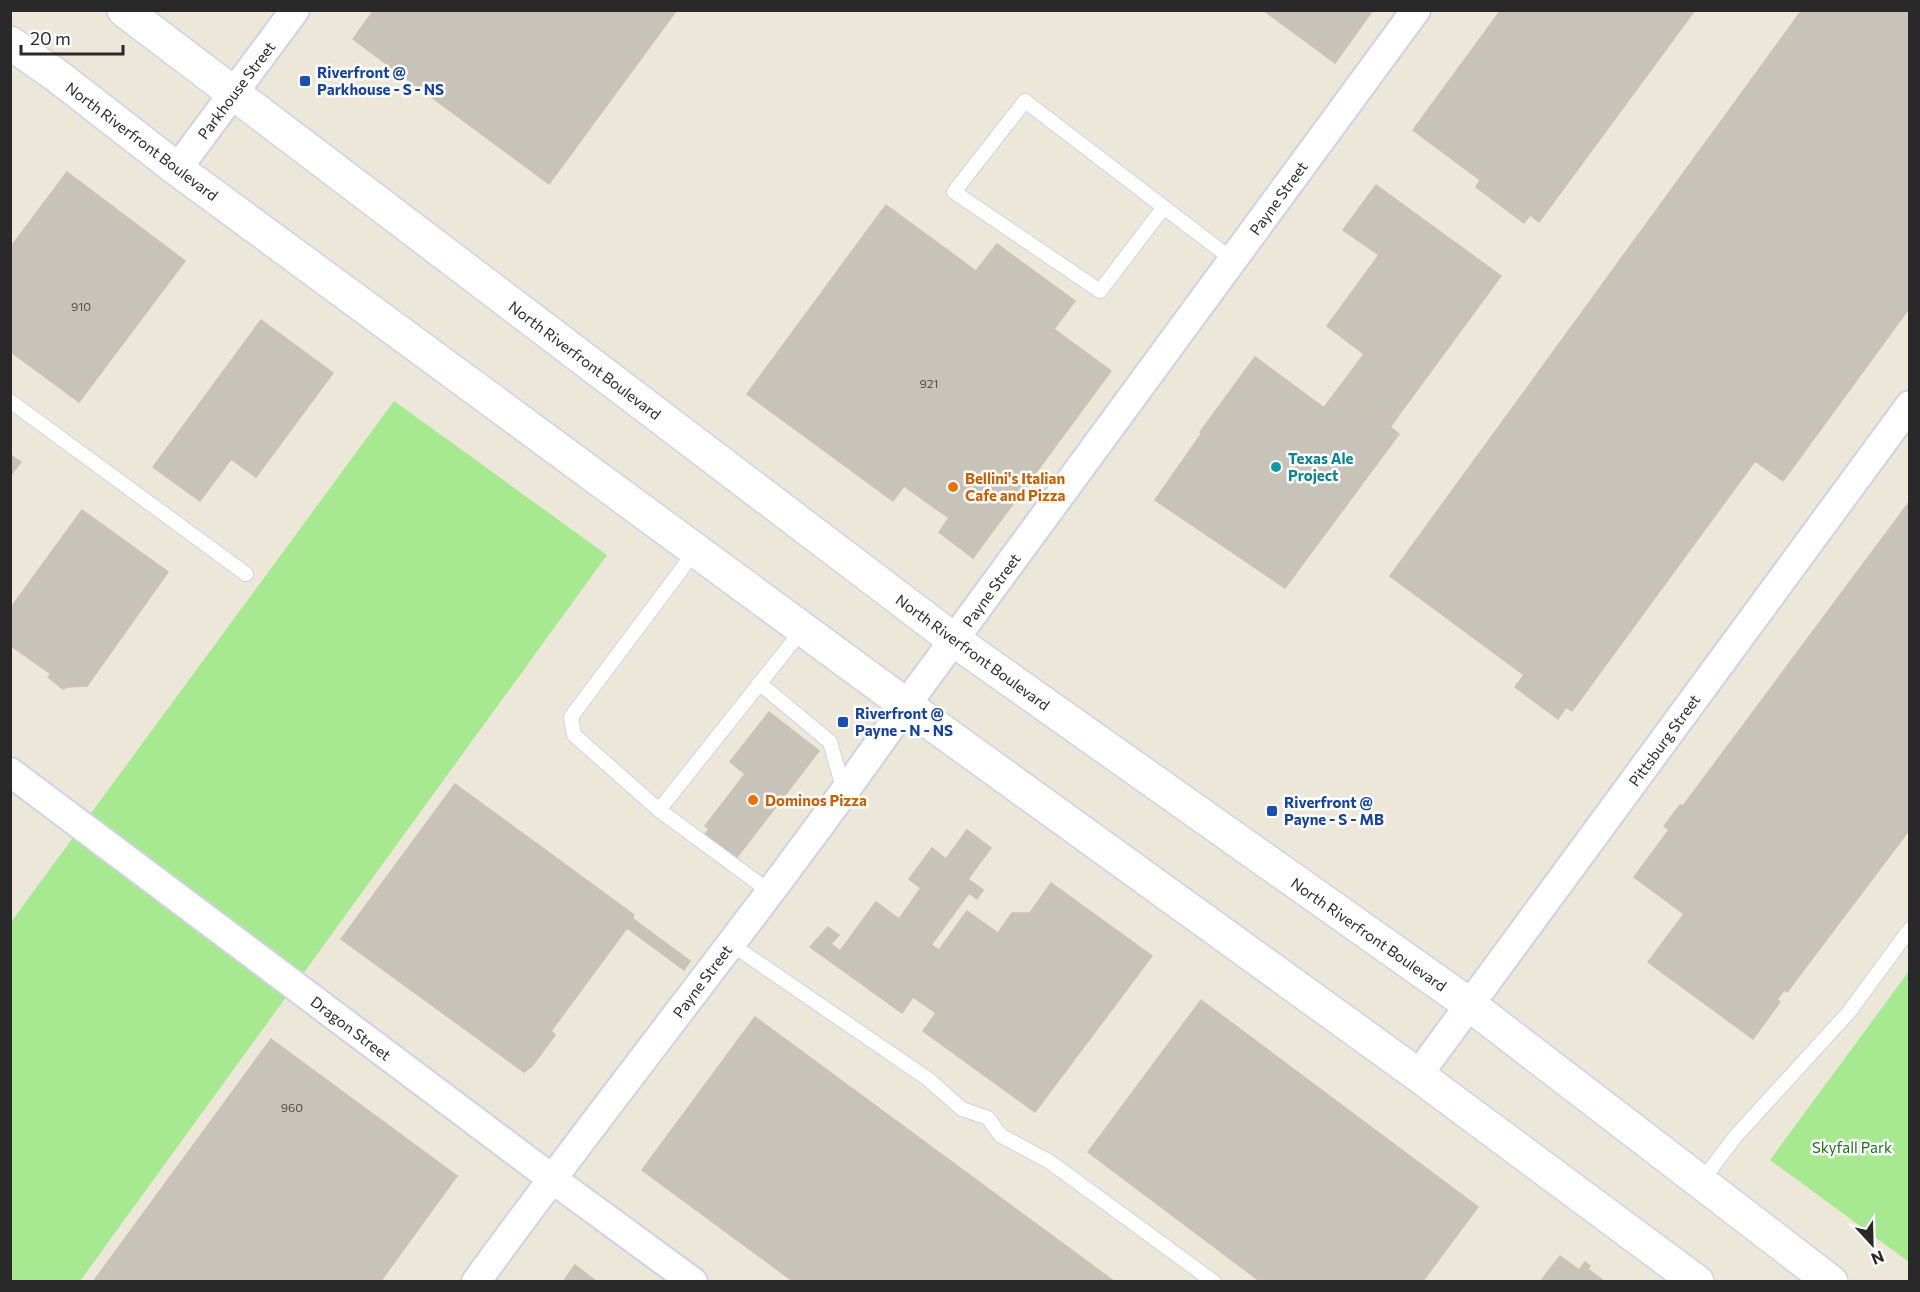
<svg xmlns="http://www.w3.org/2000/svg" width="1920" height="1292" font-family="Commissioner,sans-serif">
<rect width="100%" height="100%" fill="#ede7da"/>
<g fill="#a6e991">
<polygon points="394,401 607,555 80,1281 11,1282 11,922"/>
<polygon points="1909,971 1909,1262 1770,1160"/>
</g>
<g fill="#c8c3b9" stroke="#c8c3b3" stroke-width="1.5">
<polygon points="374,10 675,10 676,11 549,184 353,39"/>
<polygon points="1263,10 1373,10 1335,63"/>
<polygon points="1501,10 1695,10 1539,222 1530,215 1524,223 1476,187 1480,180 1413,130"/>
<polygon points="1802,10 1910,10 1910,307 1783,481 1755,461 1572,711 1566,707 1558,719 1515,687 1524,675 1390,576"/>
<polygon points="67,172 185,261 79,402 10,351 10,248"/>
<polygon points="1376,185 1501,276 1321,521 1200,432 1255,357 1324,408 1364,354 1327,326 1379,255 1343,230"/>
<polygon points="886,205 976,271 997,244 1075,301 1054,329 1111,371 973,558 939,532 949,518 904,486 893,501 747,394"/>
<polygon points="261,320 333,373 256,477 231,459 200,501 153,467"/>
<polygon points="1255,357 1324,408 1341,385 1399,434 1285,588 1155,500"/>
<polygon points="10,455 21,462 10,476"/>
<polygon points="1910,501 1910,829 1787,992 1784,990 1777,1000 1780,1002 1753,1039 1648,962 1684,914 1634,877 1669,830 1664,826 1680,805 1683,806"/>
<polygon points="82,510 168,572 87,686 67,687 63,689 48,677 51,674 10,645 10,609"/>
<polygon points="769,712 819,751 734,861 703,837 709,829 705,826 745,774 730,762"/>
<polygon points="455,784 634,915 632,918 690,961 684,970 627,928 551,1031 555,1035 532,1066 524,1072 341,939"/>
<polygon points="967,830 991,848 968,879 983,890 977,899 969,893 931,945 939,950 967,911 998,933 1012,913 1030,913 1051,883 1152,956 1035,1112 923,1031 936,1013 913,997 902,1013 810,947 828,927 839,935 831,944 840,951 876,902 899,919 921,888 909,879 932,848 946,859"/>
<polygon points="1201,1000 1478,1207 1422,1282 1261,1282 1088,1152"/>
<polygon points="755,1017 1115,1282 794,1282 642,1170"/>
<polygon points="271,1039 457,1176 380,1282 93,1282"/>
<polygon points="1560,1256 1579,1270 1585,1262 1590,1266 1588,1269 1605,1282 1540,1282"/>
<polygon points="575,1265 597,1282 563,1282"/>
</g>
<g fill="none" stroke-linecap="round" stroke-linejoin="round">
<defs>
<g id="lane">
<polyline points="1164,207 1100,291 954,192 1025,101 1233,260"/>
<polyline points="10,401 246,574"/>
<polyline points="696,550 571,717 574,735 659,810 803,629"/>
<polyline points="759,683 830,742 844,791"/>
<polyline points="659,810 769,891"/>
<polyline points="731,944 928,1079 962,1109 988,1118 1000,1135 1050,1162 1214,1282"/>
<polyline points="1701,1182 1735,1137 1849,1012 1910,929"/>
</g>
<g id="street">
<polyline points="177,169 295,10"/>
<polyline points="10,772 551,1178 693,1282"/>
<polyline points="1418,1075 1910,405"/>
<path d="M476 1282C617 1087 769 902 906 705L1416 10"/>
</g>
<g id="secondary">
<polyline points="124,10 954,640 1470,1005 1831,1282"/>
<polyline points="10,43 56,75 177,169 906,705 1418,1075 1697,1282"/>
</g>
</defs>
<use href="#lane" stroke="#cfd1e4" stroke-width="16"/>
<use href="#street" stroke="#cfd1e4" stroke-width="32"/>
<use href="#secondary" stroke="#cfd1e4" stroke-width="36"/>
<use href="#lane" stroke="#fff" stroke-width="14"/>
<use href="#street" stroke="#fff" stroke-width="28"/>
<use href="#secondary" stroke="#fff" stroke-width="33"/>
</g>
<g fill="#1a4fb4" stroke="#fff" stroke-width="2">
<rect x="299" y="75" width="12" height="12" rx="3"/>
<rect x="837" y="716" width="12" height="12" rx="3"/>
<rect x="1266" y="805" width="12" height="12" rx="3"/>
</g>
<circle fill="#0f9aa8" stroke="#fff" stroke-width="2" cx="1276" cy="467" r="6"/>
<g fill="#e8710a" stroke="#fff" stroke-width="2">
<circle cx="953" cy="487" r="6"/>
<circle cx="753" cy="800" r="6"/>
</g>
<g text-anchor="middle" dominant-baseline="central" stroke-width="5" stroke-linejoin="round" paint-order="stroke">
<g font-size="12" fill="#51504d">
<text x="81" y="306">910</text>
<text x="929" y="383">921</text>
<text x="292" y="1107">960</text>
</g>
<g font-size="15" font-weight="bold" fill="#164399" stroke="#fff" text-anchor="start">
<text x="317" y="72">Riverfront @<tspan x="317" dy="17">Parkhouse - S - NS</tspan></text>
<text x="855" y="713">Riverfront @<tspan x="855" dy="17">Payne - N - NS</tspan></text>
<text x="1284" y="802">Riverfront @<tspan x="1284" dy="17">Payne - S - MB</tspan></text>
</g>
<g font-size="15" fill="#292929" stroke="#fff">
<text transform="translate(236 90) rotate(-53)">Parkhouse Street</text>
<text transform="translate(142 141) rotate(37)">North Riverfront Boulevard</text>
<text transform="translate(1278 198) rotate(-54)">Payne Street</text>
<text transform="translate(585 360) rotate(37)">North Riverfront Boulevard</text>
<text transform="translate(991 590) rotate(-54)">Payne Street</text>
<text transform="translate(973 652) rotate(36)">North Riverfront Boulevard</text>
<text transform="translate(1664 740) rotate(-54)">Pittsburg Street</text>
<text transform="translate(1369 934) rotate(35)">North Riverfront Boulevard</text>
<text transform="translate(702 981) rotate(-53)">Payne Street</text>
<text transform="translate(351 1028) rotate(37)">Dragon Street</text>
</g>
<g font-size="15" font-weight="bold" fill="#0d838f" stroke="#fff" text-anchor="start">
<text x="1288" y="458">Texas Ale<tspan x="1288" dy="17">Project</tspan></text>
</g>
<g font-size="15" font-weight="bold" fill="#c56008" stroke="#fff" text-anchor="start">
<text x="965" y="478">Bellini's Italian<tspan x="965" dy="17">Cafe and Pizza</tspan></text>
<text x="765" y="800">Dominos Pizza</text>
</g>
<g font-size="15" fill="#1d6c13" stroke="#fff">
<text x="1852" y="1147">Skyfall Park</text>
</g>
</g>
<rect width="1920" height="1292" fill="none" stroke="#292929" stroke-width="24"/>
<g transform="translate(1872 1244) rotate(158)" stroke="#ffffff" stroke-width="4.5" paint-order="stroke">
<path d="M0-4.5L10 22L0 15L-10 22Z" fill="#292929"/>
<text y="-9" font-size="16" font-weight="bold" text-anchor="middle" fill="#292929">N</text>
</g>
<path d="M21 45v9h102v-9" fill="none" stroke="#292929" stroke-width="3"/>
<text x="30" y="45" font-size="18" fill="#292929" stroke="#ffffff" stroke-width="4.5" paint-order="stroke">20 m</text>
</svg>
